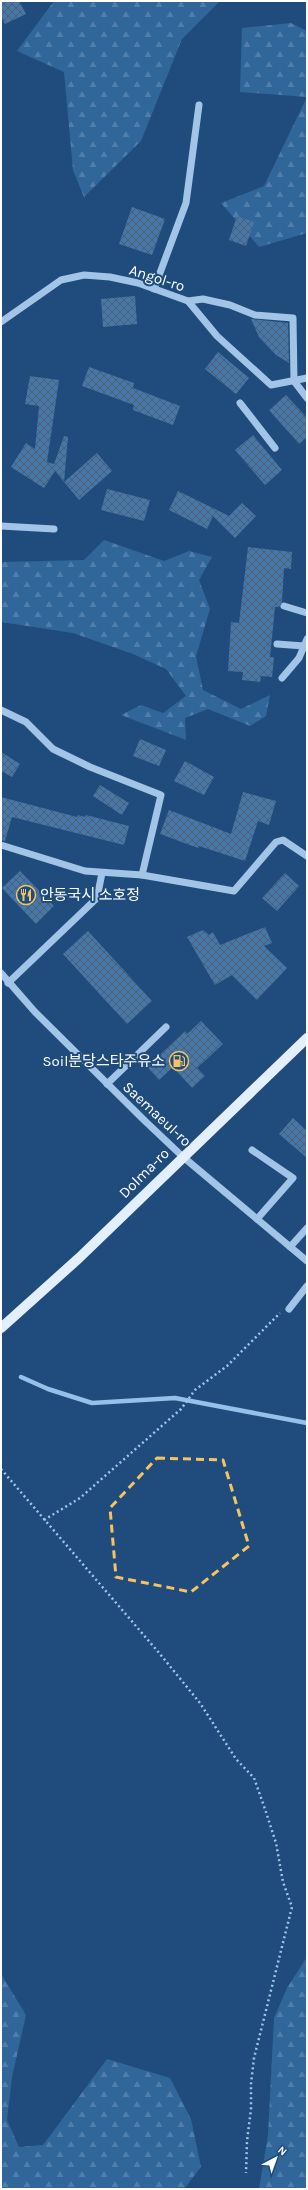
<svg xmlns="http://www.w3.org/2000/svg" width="308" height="2190" font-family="Karla,'Noto Sans KR',sans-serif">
<defs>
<pattern id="forest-firs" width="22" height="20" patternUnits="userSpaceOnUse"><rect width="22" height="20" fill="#31669b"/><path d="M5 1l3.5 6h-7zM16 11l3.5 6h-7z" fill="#507daa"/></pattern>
<pattern id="building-cross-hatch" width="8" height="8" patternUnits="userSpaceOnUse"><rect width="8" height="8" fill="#4777a6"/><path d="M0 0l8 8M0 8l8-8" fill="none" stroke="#4a5f74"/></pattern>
</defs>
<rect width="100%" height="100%" fill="#1f4c7d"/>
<g fill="url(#forest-firs)">
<polygon points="54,1 220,1 182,39 141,141 84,197 73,170 64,72 17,51"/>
<polygon points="291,23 307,31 307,233 259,247 221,203 264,186 307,97 240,92 242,28"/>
<polygon points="104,540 164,561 189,551 212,557 199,580 210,609 196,656 203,690 241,709 270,695 266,716 250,726 208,709 185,718 186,740 121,715 141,705 163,713 186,696 166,669 133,654 73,633 1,622 1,562 84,560"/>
<polygon points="307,1957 307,2189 259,2189 268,2135 274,2018 287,1988"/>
<polygon points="1,1974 26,2015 12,2077 7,2120 19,2147 43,2145 107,2059 170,2078 191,2119 201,2167 184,2189 1,2189"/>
</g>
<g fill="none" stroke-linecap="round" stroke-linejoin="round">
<polyline stroke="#95c0e9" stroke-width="4.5" points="21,1377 48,1389 92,1403 175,1398 307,1423"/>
</g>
<g fill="url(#building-cross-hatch)">
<polygon points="1,1 19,1 26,14 5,24 1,17"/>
<polygon points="132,207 165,219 152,255 119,244"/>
<polygon points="237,216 254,222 246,246 229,240"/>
<polygon points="135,296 137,324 103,327 101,299"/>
<polygon points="251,319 288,323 289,363 276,355 259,337"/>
<polygon points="218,352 249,378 236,394 205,369"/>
<polygon points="89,367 134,383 133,388 180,406 173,425 133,410 134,405 82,386"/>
<polygon points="30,376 59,380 47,462 54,464 64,436 68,437 64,482 97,453 112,471 79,500 55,471 44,488 11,467 26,443 35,449 39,406 25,404"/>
<polygon points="286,395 307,418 307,437 299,444 269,410"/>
<polygon points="253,435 282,470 265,485 235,450"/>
<polygon points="107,489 150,500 144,521 101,510"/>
<polygon points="178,491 229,516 242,503 256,516 235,538 213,516 207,529 169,510"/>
<polygon points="248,547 292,552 291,569 284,568 282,602 279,607 275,607 270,657 274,657 272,677 261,676 260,682 242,680 243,672 228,671 231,622 239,623"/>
<polygon points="140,739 166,750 159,766 133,756"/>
<polygon points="1,752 20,764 12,777 1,771"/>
<polygon points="185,761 214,777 204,795 174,781"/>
<polygon points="100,785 129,803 122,815 93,796"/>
<polygon points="243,792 276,801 269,825 258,821 245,861 199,846 198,848 160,834 169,810 231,834"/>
<polygon points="1,797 77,817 78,815 85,817 86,815 129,826 124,845 12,817 5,841 1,840"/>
<polygon points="20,871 54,906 36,924 2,888"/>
<polygon points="285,873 299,886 277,911 262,898"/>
<polygon points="265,927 272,943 264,946 287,968 257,1000 232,975 215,985 187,937 203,930 209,935 213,932 220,945"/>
<polygon points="88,931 152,1001 127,1024 63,954"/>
<polygon points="201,1021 223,1044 197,1068 205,1076 192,1088 173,1067 159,1080 147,1067 185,1031 187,1034"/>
<polygon points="293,1118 307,1131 307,1158 279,1134"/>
</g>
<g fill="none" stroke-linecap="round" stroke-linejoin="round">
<g stroke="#a1c4e7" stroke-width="2.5" stroke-dasharray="2 3" stroke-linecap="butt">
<polyline points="1,1469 160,1654 200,1703 236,1759 254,1778 265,1809 276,1843 283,1882 292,1907 254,2058 251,2084 251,2109 247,2141 246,2173"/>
<polyline points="44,1520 80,1498 181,1409 195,1390 227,1366 280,1313"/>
</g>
<g stroke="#a1c4e7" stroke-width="7">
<polyline points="154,289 186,203 199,105"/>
<polyline points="188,301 203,299 230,305 255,315 293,318 294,381 307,398"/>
<polyline points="1,322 61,280 84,275 110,277 138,283 188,301 217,336 271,385 307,378"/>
<polyline points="240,403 275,448"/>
<polyline points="1,526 54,529"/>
<polyline points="284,606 307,613"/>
<polyline points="277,644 304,646"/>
<polyline points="282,678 299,658 307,639"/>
<polyline points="1,710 26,722 53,749 90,767 161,795 142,875"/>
<polyline points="1,845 85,871 142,875 234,891 276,842 283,840 307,856"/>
<polyline points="1,973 35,1012 145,1121 182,1156 307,1261"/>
<polyline points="8,983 97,898 102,873"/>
<polyline points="107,1084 166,1027"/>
<polyline points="252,1150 293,1178 257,1219"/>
<polyline points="290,1247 307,1228"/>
<polyline points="289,1309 307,1286"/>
</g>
<polyline stroke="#e3effd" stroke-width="10" points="1,1328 79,1258 307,1038"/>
</g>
<path fill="none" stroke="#f5c361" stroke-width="3" stroke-dasharray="8 5" stroke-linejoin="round" d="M157 1458 223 1460 249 1546 191 1592 116 1577 110 1508Z"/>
<defs>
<symbol id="restaurant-ring" viewBox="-11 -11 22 22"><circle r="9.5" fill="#1f4c7d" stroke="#f5c361" stroke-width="1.5"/><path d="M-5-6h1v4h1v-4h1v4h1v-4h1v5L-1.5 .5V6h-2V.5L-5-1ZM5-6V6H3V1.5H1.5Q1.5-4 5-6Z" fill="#f5c361"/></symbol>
<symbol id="fuel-ring" viewBox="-11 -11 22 22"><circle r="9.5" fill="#1f4c7d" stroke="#f5c361" stroke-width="1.5"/><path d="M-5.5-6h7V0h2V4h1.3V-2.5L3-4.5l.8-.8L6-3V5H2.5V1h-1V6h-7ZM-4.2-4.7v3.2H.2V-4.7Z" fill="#f5c361"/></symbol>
</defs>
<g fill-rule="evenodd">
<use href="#restaurant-ring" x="15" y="884" width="22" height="22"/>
<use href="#fuel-ring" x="168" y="1050" width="22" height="22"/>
</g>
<g text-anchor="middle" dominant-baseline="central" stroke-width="4" stroke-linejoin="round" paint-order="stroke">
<g font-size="15" fill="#fff" stroke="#1f4c7d">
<text transform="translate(157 278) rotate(18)">Angol-ro</text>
<text transform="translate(157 1114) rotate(43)">Saemaeul-ro</text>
<text transform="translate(144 1173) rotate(-45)">Dolma-ro</text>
</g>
<g font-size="15" fill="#fff" stroke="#1f4c7d" text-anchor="start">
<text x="40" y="895">안동국시 소호정</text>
<text x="165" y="1061" text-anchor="end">Soil분당스타주유소</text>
</g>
</g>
<rect width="308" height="2190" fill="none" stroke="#ffffff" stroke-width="4"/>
<g transform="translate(276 2158) rotate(41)" stroke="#1f4c7d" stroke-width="3" paint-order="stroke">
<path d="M0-3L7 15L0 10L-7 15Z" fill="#ffffff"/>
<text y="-6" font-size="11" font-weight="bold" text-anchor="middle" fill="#ffffff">N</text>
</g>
</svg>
